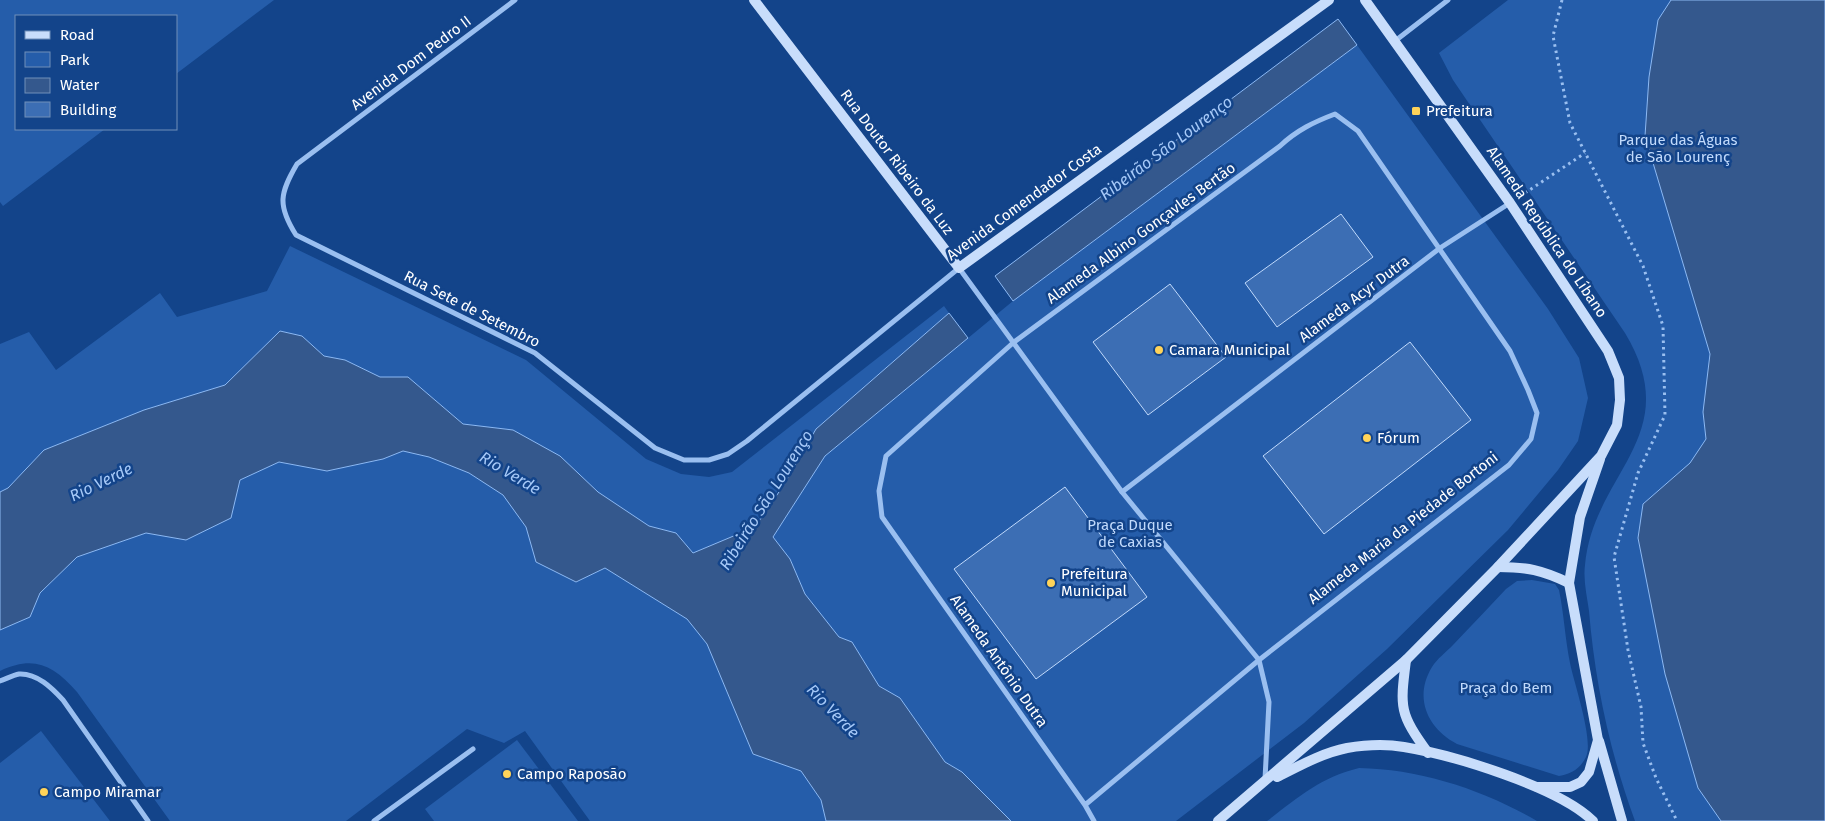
<svg xmlns="http://www.w3.org/2000/svg" width="1825" height="821" font-family="'Fira Sans',sans-serif">
<rect width="100%" height="100%" fill="#13448a"/>
<g fill="#255daa">
<polygon points="0,0 274,0 176,74 176,16 16,16 16,129 105,129 3,206 0,202"/>
<path d="M1508 0H1825V821H1635C1610 753 1595 683 1589 611 1587 596 1583 580 1585 565 1593 473 1687 436 1625 333L1453 80 1439 53Z"/>
<polygon points="1357,45 1548,309 1579,358 1588,398 1578,441 1558,470 1508,530 1387,649 1304,723 1176,821 1011,821 962,772 945,762 900,698 879,686 852,642 839,637 805,594 790,559 773,537 825,456 1013,301"/>
<polygon points="290,246 526,360 646,459 681,474 709,477 732,472 944,306 949,313 816,429 755,527 693,553 676,533 649,526 598,492 560,457 513,430 463,424 408,377 380,377 345,360 324,356 302,336 280,331 225,385 144,410 44,450 8,488 0,492 0,344 29,332 56,370 160,293 177,317 267,291"/>
<path d="M403 451 429 457 469 473 504 495 526 527 537 562 576 582 605 568 687 619 707 644 753 754 801 771 821 800 826 821H590L525 731 504 743 467 729 346 821H170L77 692C53 665 34 655 0 671V630L30 617 40 593 77 557 146 533 186 540 230 518 240 480 279 462 327 471 383 459Z"/>
<path d="M1532 580 1555 584 1559 590C1564 614 1565 639 1570 663 1574 683 1594 741 1586 757 1580 769 1571 774 1559 776L1457 744C1428 729 1413 698 1432 667 1437 659 1446 652 1453 645 1471 626 1489 607 1506 589L1517 581Z"/>
<polygon points="41,731 110,821 0,821 0,763"/>
<polygon points="517,740 578,821 434,821 425,809"/>
<path d="M1359 768C1420 769 1484 790 1537 821H1267C1299 797 1319 778 1359 768Z"/>
</g>
<g fill="#34588d" stroke="#8cb9f4">
<polygon points="1671,0 1825,0 1825,821 1721,821 1698,788 1665,674 1638,538 1643,504 1690,463 1706,439 1703,412 1710,354 1645,136 1649,77 1658,20"/>
<polygon points="1338,19 1357,45 1013,301 995,276"/>
<polygon points="949,313 968,338 825,456 773,537 790,559 805,594 839,637 852,642 879,686 900,698 945,762 962,772 1011,821 826,821 821,800 801,771 753,754 707,644 687,619 605,568 576,582 536,562 526,527 503,495 469,473 429,457 403,451 383,459 327,471 279,462 240,480 231,518 186,540 146,533 77,557 40,593 30,617 0,630 0,492 8,488 44,450 144,410 225,385 280,331 302,336 324,356 345,360 380,377 408,377 463,424 513,430 560,456 598,492 649,526 676,533 693,553 755,527 781,489 816,429"/>
</g>
<g fill="#3c6eb4" stroke="#c1dafc">
<polygon points="1341,214 1373,257 1277,327 1245,283"/>
<polygon points="1170,284 1226,357 1148,415 1093,342"/>
<polygon points="1410,342 1471,420 1324,534 1263,456"/>
<polygon points="1065,487 1147,597 1036,679 954,569"/>
</g>
<g fill="none" stroke-linecap="round" stroke-linejoin="round">
<g stroke="#9abff0" stroke-width="3" stroke-dasharray="2.5 4" stroke-linecap="butt">
<polyline points="1562,0 1553,36 1570,123 1643,266 1663,326 1665,415 1638,473 1614,557 1628,650 1641,707 1643,743 1656,778 1677,821"/>
<polyline points="1525,193 1585,153"/>
</g>
<g stroke="#9abff0" stroke-width="5">
<path d="M515 0 297 164C280 193 277 205 296 235L535 353 655 448 684 460H709L728 454 747 441 959 268 1122 492 1259 660 1269 702 1265 779"/>
<polyline points="1395,41 1448,0"/>
<polyline points="1122,492 1440,248 1510,203"/>
<path d="M0 681C6 679 13 675 19 674 37 673 52 688 63 700L148 821"/>
<path d="M1085 805 1259 660 1509 465 1531 439 1537 413 1528 390 1510 351 1358 131 1335 114C1314 122 1297 130 1280 146L1014 342 886 456 879 491 882 517 1085 805 1094 821"/>
<polyline points="374,821 473,749"/>
</g>
<g stroke="#c8ddfb" stroke-width="10">
<polyline points="754,0 959,268 1329,0"/>
<path d="M1498 567C1527 567 1542 570 1569 583"/>
<path d="M1406 660C1400 708 1399 713 1428 753"/>
<polyline points="1599,741 1622,821"/>
<path d="M1277 777C1299 766 1322 753 1347 748 1365 745 1386 744 1404 747 1453 755 1559 787 1593 821"/>
<polyline points="1537,787 1570,787 1581,782 1589,772 1598,740 1569,583 1580,517 1600,459"/>
<polyline points="1218,821 1406,660 1498,567 1601,456 1617,425 1620,400 1619,378 1608,351 1510,203 1365,0"/>
</g>
</g>
<g fill="#ffd359" stroke="#13448a" stroke-width="2">
<rect x="1411" y="106" width="10" height="10" rx="2.5"/>
<circle cx="1159" cy="350" r="5"/>
<circle cx="1367" cy="438" r="5"/>
<circle cx="1051" cy="583" r="5"/>
<circle cx="507" cy="774" r="5"/>
<circle cx="44" cy="792" r="5"/>
</g>
<g text-anchor="middle" dominant-baseline="central" stroke-width="5" stroke-linejoin="round" paint-order="stroke">
<g font-size="15" fill="#fff" stroke="#13448a">
<text transform="translate(411 63) rotate(-37)">Avenida Dom Pedro II</text>
<text transform="translate(897 162) rotate(53)">Rua Doutor Ribeiro da Luz</text>
<text transform="translate(1024 202) rotate(-36)">Avenida Comendador Costa</text>
<text transform="translate(1547 232) rotate(56)">Alameda República do Líbano</text>
<text transform="translate(1141 233) rotate(-36)">Alameda Albino Gonçavles Bertão</text>
<text transform="translate(1354 299) rotate(-37)">Alameda Acyr Dutra</text>
<text transform="translate(472 309) rotate(27)">Rua Sete de Setembro</text>
<text transform="translate(1403 528) rotate(-38)">Alameda Maria da Piedade Bortoni</text>
<text transform="translate(999 661) rotate(55)">Alameda Antônio Dutra</text>
</g>
<g font-size="15" fill="#fff" stroke="#13448a" text-anchor="start">
<text x="1426" y="111">Prefeitura</text>
<text x="1169" y="350">Camara Municipal</text>
<text x="1377" y="438">Fórum</text>
<text x="1061" y="574">Prefeitura<tspan x="1061" dy="17">Municipal</tspan></text>
<text x="517" y="774">Campo Raposão</text>
<text x="54" y="792">Campo Miramar</text>
</g>
<g font-size="15" fill="#c1dafc" stroke="#13448a">
<text x="1678" y="140">Parque das Águas<tspan x="1678" dy="17">de São Lourenç</tspan></text>
<text x="1130" y="525">Praça Duque<tspan x="1130" dy="17">de Caxias</tspan></text>
<text x="1506" y="688">Praça do Bem</text>
</g>
<g font-size="16" font-style="italic" fill="#a6c9f8" stroke="#13448a">
<text transform="translate(1166 148) rotate(-37)">Ribeirão São Lourenço</text>
<text transform="translate(510 473) rotate(31)">Rio Verde</text>
<text transform="translate(101 482) rotate(-26)">Rio Verde</text>
<text transform="translate(766 500) rotate(-58)">Ribeirão São Lourenço</text>
<text transform="translate(833 711) rotate(46)">Rio Verde</text>
</g>
</g>
<rect x="15" y="15" width="162" height="115" fill="#13448a" stroke="#718fb9"/>
<rect x="25" y="31" width="25" height="8" fill="#c8ddfb" stroke="#718fb9"/>
<text x="60" y="40" font-size="15" fill="#ffffff">Road</text>
<rect x="25" y="52" width="25" height="15" fill="#255daa" stroke="#718fb9"/>
<text x="60" y="65" font-size="15" fill="#ffffff">Park</text>
<rect x="25" y="78" width="25" height="15" fill="#34588d" stroke="#718fb9"/>
<text x="60" y="90" font-size="15" fill="#ffffff">Water</text>
<rect x="25" y="102" width="25" height="15" fill="#3c6eb4" stroke="#718fb9"/>
<text x="60" y="115" font-size="15" fill="#ffffff">Building</text>
</svg>
